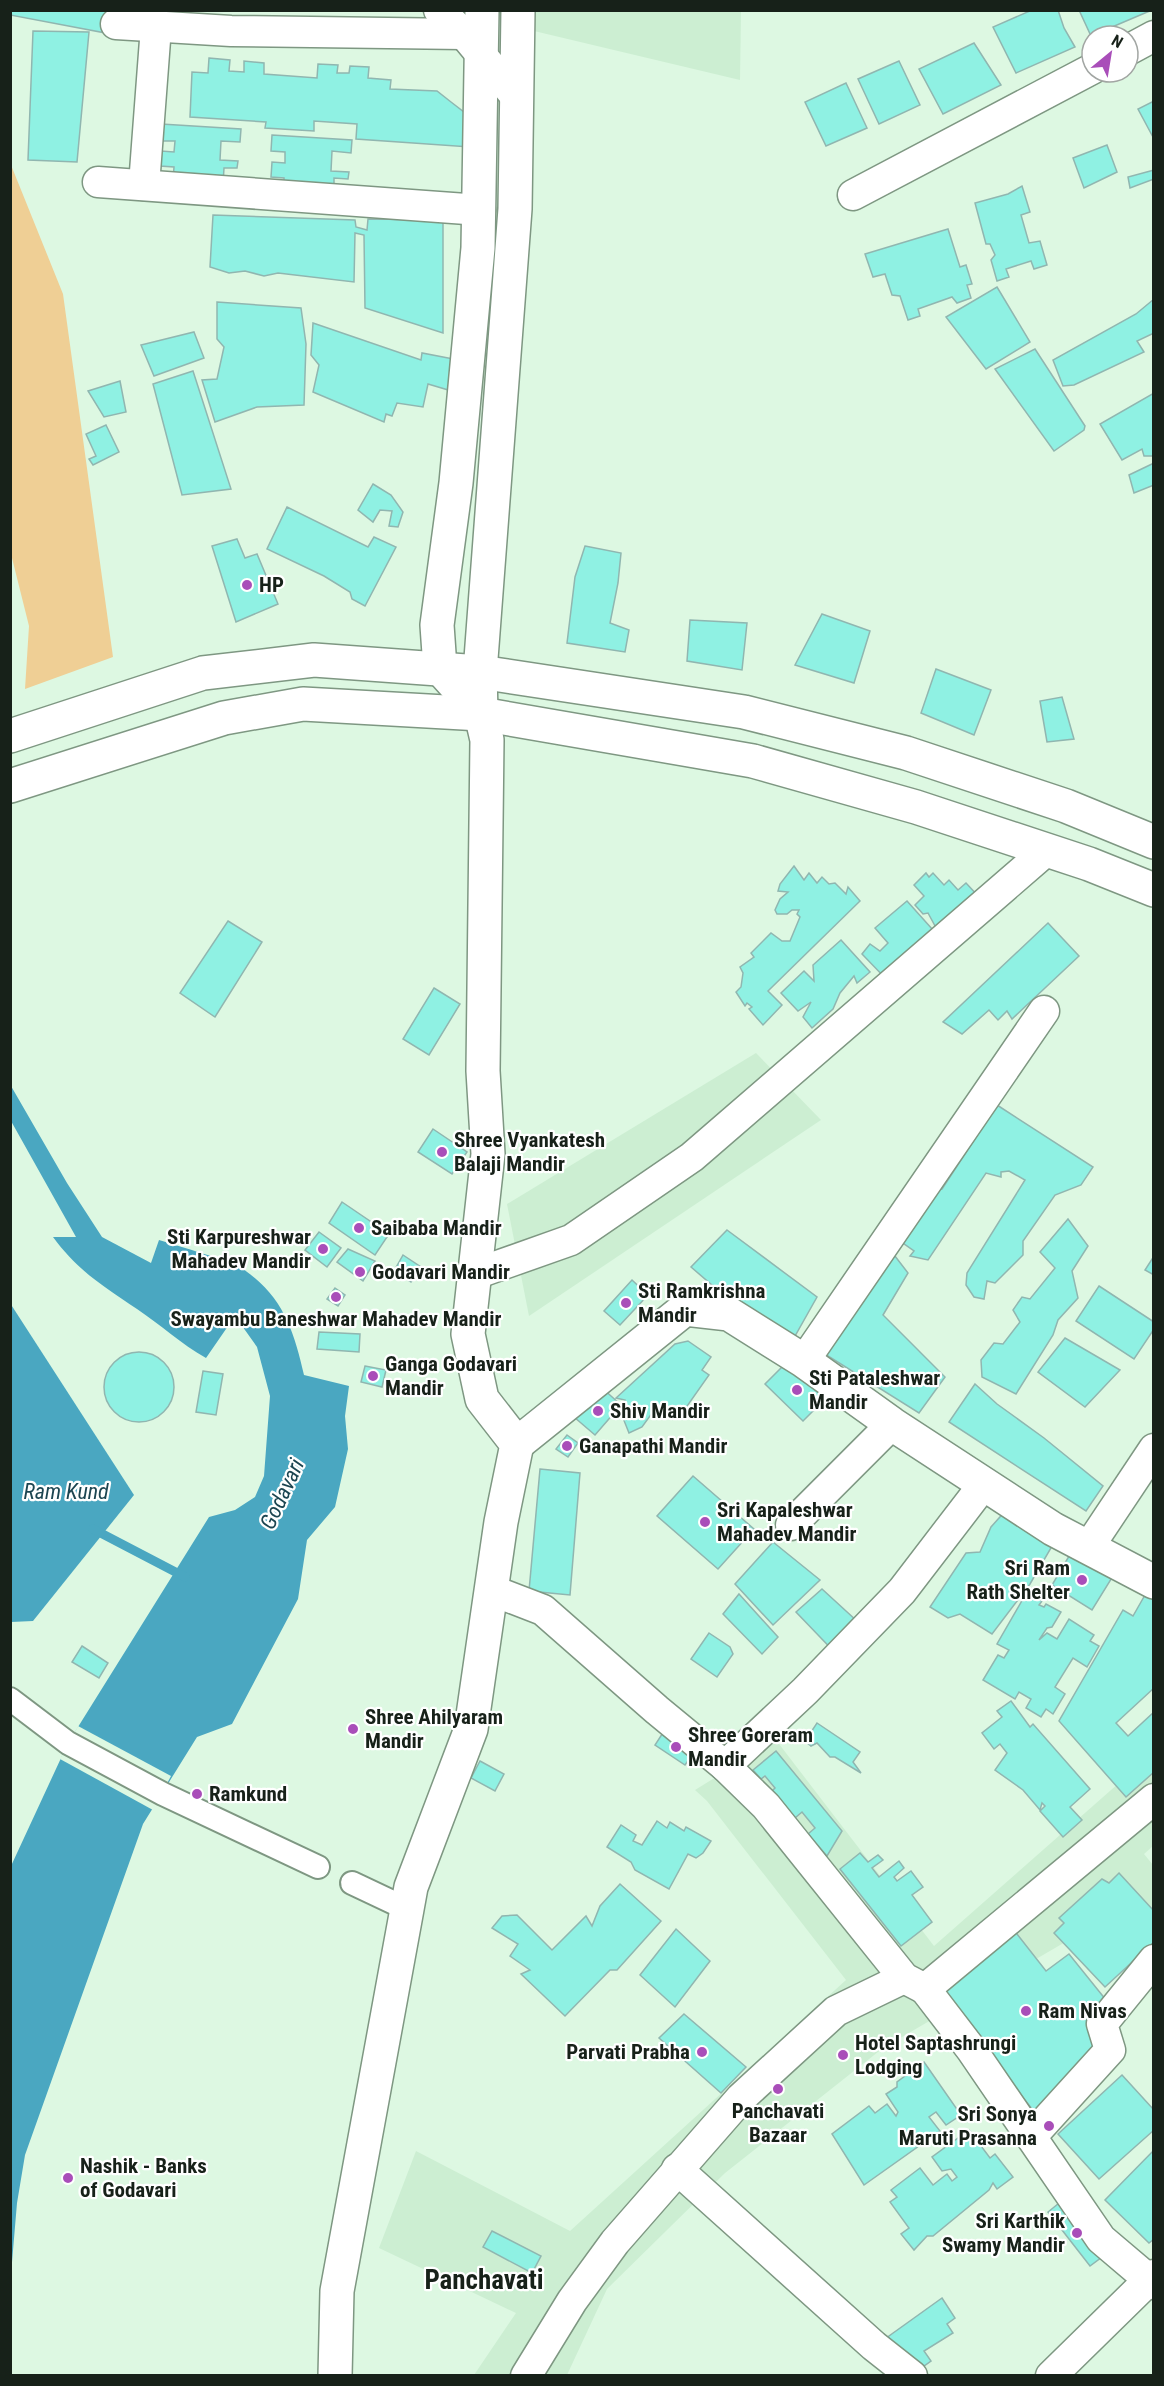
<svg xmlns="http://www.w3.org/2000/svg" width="1164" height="2386" font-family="'Roboto Condensed',sans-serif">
<rect width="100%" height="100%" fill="#ddf8e2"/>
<g fill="#cceed2">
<polygon points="536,11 741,11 740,80 534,31"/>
<polygon points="756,1053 821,1120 529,1316 507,1204"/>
<polygon points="776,1740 934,1946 1153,1753 1153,1846 1144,1854 1153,1865 1153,1929 1079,1934 883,2048 725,2173 607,2289 567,2375 474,2375 516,2313 379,2248 416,2151 570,2231 846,1980 707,1801 695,1790"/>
</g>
<polygon fill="#efcf95" points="11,165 63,294 113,657 25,689 29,626 10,550"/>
<g fill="#4aa7c1">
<path d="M11 1086 67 1183 102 1237 151 1263 159 1240C180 1247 226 1259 243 1269 283 1296 294 1331 304 1375L349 1386 345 1416 348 1449 335 1507 307 1540 298 1599 232 1724 197 1737 143 1824 25 2155 17 2203 11 2274V1866L68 1743 209 1517 235 1510 255 1497 264 1476 270 1396 257 1347 235 1316 206 1358C181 1344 161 1325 137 1309 103 1286 78 1271 53 1237H76L11 1121Z"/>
<polygon points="10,1303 134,1495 33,1621 11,1622"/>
</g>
<polygon fill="#ddf8e2" points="78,1726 171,1776 153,1810 60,1759"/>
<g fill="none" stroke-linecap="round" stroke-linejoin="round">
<polyline stroke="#4aa7c1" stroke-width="9" points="93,1529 185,1577"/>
</g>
<g fill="#8ff1e3" stroke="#90b6b0" stroke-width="1.5">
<polygon points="10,10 115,10 111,34 10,15"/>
<polygon points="1032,10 1058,10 1064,28 1075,47 1016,73 993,27"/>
<polygon points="1079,10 1152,10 1091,36"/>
<polygon points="33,31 89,32 77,162 28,160"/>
<polygon points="974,43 1001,85 943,114 919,69"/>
<polygon points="209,58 230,60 229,71 244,72 244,61 264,63 264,74 317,78 318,64 338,65 337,73 349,73 350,66 369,67 368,78 391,80 390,89 437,91 451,102 469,116 470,147 356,139 357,124 314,121 314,131 265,128 266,122 190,117 192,72 208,73"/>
<polygon points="899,61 920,105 879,124 858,79"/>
<polygon points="846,83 867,128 826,146 805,102"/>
<polygon points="1154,101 1154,139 1138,109"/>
<polygon points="161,124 241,129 240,142 221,141 220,160 238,161 237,168 224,168 223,184 173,181 174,167 160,166 161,151 174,152 175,141 160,141"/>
<polygon points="272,135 352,140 351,153 332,151 331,171 349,172 348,179 334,178 334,195 284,192 284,178 271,177 272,162 285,163 285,152 271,151"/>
<polygon points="1107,145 1117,172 1084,188 1073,158"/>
<polygon points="1154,170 1154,179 1130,188 1128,177"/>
<polygon points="1022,186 1030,212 1021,215 1029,243 1040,241 1047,265 1034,269 1031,261 1006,269 1009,277 997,281 991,260 995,255 990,244 986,244 975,203 1008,194"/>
<polygon points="213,215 355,220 356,227 367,230 368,219 443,220 443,333 365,308 364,235 355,233 354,282 278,273 264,276 245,271 229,273 210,267"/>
<polygon points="948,229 960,267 966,265 972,284 967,285 971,298 957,303 952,297 918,309 920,316 908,320 900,296 892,295 885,274 873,277 865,254"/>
<polygon points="997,287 1030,342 986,369 946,317"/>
<polygon points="1154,299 1154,333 1137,341 1144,352 1074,385 1063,386 1053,360 1136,314"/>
<polygon points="217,302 301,308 306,344 304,405 257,407 215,422 202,380 217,379 224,347 217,339"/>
<polygon points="313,323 421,360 422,353 464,361 455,392 428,384 423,407 397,403 392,416 386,414 384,422 313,392 319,365 311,355"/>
<polygon points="194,332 204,358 154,376 141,345"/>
<polygon points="1035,349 1085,426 1084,430 1054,451 995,369"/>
<polygon points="193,371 231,489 182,495 153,384"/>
<polygon points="120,381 126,412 104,417 88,391"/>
<polygon points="1154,393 1154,456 1144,456 1142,449 1122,460 1100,424"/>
<polygon points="106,425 119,452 93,465 89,459 96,456 86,434"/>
<polygon points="1154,463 1154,485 1134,493 1129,475"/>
<polygon points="373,484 391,495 403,512 398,527 389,526 392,511 380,510 373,522 358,510"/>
<polygon points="287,507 368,547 374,537 396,547 365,606 352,599 350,592 324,576 267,549"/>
<polygon points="237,539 245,558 257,554 278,604 236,622 212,546"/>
<polygon points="585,546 621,553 618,583 610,623 629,630 625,652 567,643 575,577"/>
<polygon points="822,614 870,631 854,683 795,665"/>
<polygon points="690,620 747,623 742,670 687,661"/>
<polygon points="936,669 991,690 974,735 921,713"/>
<polygon points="1062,697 1074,739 1047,742 1040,701"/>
<polygon points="794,866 804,880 809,873 817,883 822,877 829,884 835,883 846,894 848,887 860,901 768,991 782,1005 763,1025 749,1009 752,1007 747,1003 745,1006 736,992 741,987 743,973 740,967 754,957 751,953 771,933 782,941 790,941 800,917 797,914 799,910 792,910 787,914 777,914 775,910 780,899 788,892 778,891 780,884"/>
<polygon points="926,873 929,877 933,873 944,885 949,880 958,890 966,883 980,898 940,935 928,913 923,914 915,905 924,896 914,885"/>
<polygon points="907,901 933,930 888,981 862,954 870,944 880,951 888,943 875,928"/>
<polygon points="228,921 262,942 215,1017 180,993"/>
<polygon points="1048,923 1079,956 1012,1019 1007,1011 998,1020 989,1010 962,1034 943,1022"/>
<polygon points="841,940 870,972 857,983 854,976 840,993 833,1009 812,1028 803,1017 811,1002 798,1011 781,993 804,971 814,981 813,965"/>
<polygon points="434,988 460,1004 429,1055 403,1039"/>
<polygon points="997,1105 1093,1167 1081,1185 1055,1195 1023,1241 1023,1255 995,1283 987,1281 984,1299 974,1297 966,1285 967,1273 1025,1180 1009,1171 1001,1172 1001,1177 986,1173 928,1260 910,1256 914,1251 900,1241 935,1190 942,1189"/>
<polygon points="433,1129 467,1152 452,1174 418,1152"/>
<polygon points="342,1202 389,1234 375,1255 329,1223"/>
<polygon points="1068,1219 1088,1246 1072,1271 1078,1298 1058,1320 1053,1335 1016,1394 982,1377 981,1360 994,1343 1003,1344 1020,1322 1013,1310 1022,1297 1030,1299 1055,1268 1040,1252"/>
<polygon points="727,1230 817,1297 795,1336 755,1322 691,1267"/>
<polygon points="319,1232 341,1248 327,1267 305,1250"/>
<polygon points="888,1247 908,1273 883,1315 945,1377 919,1413 820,1351"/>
<polygon points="348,1249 375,1261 363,1281 337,1262"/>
<polygon points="403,1255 421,1267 411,1282 394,1271"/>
<polygon points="1154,1256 1154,1275 1145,1270"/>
<polygon points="632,1280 648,1295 620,1325 604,1311"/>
<polygon points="1099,1286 1154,1322 1154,1329 1134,1359 1076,1321"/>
<polygon points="335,1288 345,1295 338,1306 327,1299"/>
<polygon points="319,1332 360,1334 359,1352 317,1349"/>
<polygon points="1065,1338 1120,1370 1085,1407 1038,1372"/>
<polygon points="688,1341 711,1357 702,1370 709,1375 678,1419 658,1405 642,1427 629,1433 623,1418 625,1400 616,1398 675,1344"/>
<circle cx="139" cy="1387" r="35"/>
<polygon points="790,1359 828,1396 803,1421 765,1384"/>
<polygon points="365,1366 386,1370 382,1387 361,1382"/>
<polygon points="203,1371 223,1374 216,1415 196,1412"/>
<polygon points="975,1384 997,1404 1044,1438 1103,1486 1086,1511 949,1422"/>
<polygon points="601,1387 621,1405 595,1435 574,1417"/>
<polygon points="567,1435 578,1443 568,1457 556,1449"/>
<polygon points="540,1469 580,1473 570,1595 529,1591"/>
<polygon points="693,1476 754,1529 718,1569 657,1516"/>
<polygon points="1007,1509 1055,1541 1030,1584 992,1634 960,1614 948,1618 930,1607 966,1553 980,1552 991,1527"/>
<polygon points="773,1542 820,1580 773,1625 735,1584"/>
<polygon points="1072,1551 1113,1576 1092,1610 1052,1585"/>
<polygon points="822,1589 870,1633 843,1661 796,1612"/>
<polygon points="1027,1592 1042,1601 1039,1605 1044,1607 1046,1604 1061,1612 1052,1627 1047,1628 1039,1640 1047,1633 1057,1639 1069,1619 1094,1635 1090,1641 1099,1646 1087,1667 1073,1658 1055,1687 1065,1694 1053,1714 1046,1709 1041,1717 1026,1708 1031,1699 1019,1692 1015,1699 983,1680 998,1655 1004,1658 1009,1650 997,1644"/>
<polygon points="739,1594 778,1637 762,1654 723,1614"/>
<polygon points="1145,1595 1154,1600 1154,1688 1116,1723 1128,1736 1154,1712 1154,1772 1126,1797 1059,1721 1123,1610 1133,1616"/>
<polygon points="709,1633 730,1647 733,1654 717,1677 691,1659"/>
<polygon points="82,1646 108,1663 99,1678 72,1662"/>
<polygon points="1011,1701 1030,1727 1033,1724 1090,1789 1070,1807 1082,1820 1063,1837 1040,1811 1045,1806 1042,1803 1040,1810 1023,1790 995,1770 1007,1753 1000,1744 994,1749 982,1733 1002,1717 997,1711"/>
<polygon points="817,1723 860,1752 853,1762 861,1773 835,1757 830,1757 817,1743 811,1746 805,1741"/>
<polygon points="666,1728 697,1748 685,1765 655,1745"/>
<polygon points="776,1751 842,1831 827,1856 808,1834 815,1828 802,1812 795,1818 772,1791 775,1788 765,1776 761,1779 753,1770"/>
<polygon points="480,1761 504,1774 495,1791 471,1778"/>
<polygon points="657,1821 667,1828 670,1822 684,1831 686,1827 711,1841 703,1853 696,1858 688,1854 669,1889 635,1870 631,1862 607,1847 621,1825 636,1835 633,1841 642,1845"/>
<polygon points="860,1853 868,1862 878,1855 883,1860 872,1868 879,1877 899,1861 904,1868 894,1877 897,1881 911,1871 923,1887 912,1895 932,1922 901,1946 840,1869"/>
<polygon points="1119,1873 1154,1911 1154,1942 1105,1987 1054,1933 1064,1923 1059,1918 1102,1879 1109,1883"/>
<polygon points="620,1884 661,1921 617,1970 610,1970 565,2016 521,1974 530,1970 510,1956 518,1944 492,1928 502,1916 517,1915 552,1950 586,1916 592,1926 600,1906"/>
<polygon points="676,1929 710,1961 675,2007 640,1975"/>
<polygon points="1013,1929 1046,1971 1069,1954 1106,2000 1098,2046 1036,2114 937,1989"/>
<polygon points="684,2014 746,2067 721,2093 659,2038"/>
<polygon points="924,2062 961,2115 946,2125 936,2112 929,2117 940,2131 864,2185 832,2134 869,2106 875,2113 887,2104 896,2116 898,2112 886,2094 897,2087 897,2082"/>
<polygon points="1122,2075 1154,2110 1154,2130 1099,2179 1058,2134"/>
<polygon points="969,2130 990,2158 995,2154 1013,2177 997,2189 993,2183 989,2190 933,2236 927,2236 914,2250 901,2234 909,2228 890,2202 897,2197 891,2190 920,2168 933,2185 947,2174 952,2181 957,2177 951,2169 942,2171 932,2157"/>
<polygon points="1154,2150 1154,2239 1149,2243 1105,2200"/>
<polygon points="1064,2199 1106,2254 1090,2266 1048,2212"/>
<polygon points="492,2231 541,2256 532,2273 483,2247"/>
<polygon points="942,2298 955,2318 947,2324 953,2333 924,2351 931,2361 917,2371 882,2341"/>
</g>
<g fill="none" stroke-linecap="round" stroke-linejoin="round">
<defs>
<g id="pedestrian">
<polyline points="10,1699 68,1743 163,1794 318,1867"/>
<polyline points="352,1883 407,1909"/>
</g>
<g id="minor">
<polyline points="439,10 464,34 517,98"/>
<polyline points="116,24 231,31 464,34"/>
<polyline points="1128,50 1154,36"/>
<polyline points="98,182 480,210"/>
<polyline points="144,185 156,27"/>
<polyline points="853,195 1092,69"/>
<polyline points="475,1274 571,1240 692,1157 1047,850"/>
<polyline points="804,1361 1044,1011"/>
<polyline points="791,1525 892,1424"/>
<polyline points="1088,1548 1154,1449"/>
<polyline points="491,1590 543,1610 657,1710 725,1766 766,1806 904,1978 925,1989 1154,1799"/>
<polyline points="725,1766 805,1691 902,1591 984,1484"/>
<polyline points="925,1989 971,2049 1101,2239 1154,2284"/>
<polyline points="1031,2137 1110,2050 1102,2024 1154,1960"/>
<polyline points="677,2169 874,2346 912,2376"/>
<polyline points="526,2376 572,2301 615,2242 741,2098 836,2011 904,1978"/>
<polyline points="1051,2376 1154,2275"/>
</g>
<g id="tertiary">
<polyline points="481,714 440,668 437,625 456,483 478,248 482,10"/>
<polyline points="517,1444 685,1309 729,1314 804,1361 892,1424 1053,1529 1154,1582"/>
<polyline points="335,2376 337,2291 407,1909 411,1887 471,1729 501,1522 517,1444 482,1399 468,1334 488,1154 483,1071 487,740 481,714 480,672 515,209 518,10"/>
</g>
<g id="primary">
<polyline points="10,736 203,673 314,660 480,672 744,712 906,753 1066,806 1154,842"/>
<polyline points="10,786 224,718 303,704 481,714 753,761 916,807 1089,864 1154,890"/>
</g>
</defs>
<use href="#pedestrian" stroke="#7e9782" stroke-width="26"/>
<use href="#minor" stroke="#7e9782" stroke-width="33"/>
<use href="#tertiary" stroke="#7e9782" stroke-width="36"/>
<use href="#primary" stroke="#7e9782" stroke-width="36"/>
<use href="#pedestrian" stroke="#fff" stroke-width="22"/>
<use href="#minor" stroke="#fff" stroke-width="30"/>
<use href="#tertiary" stroke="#fff" stroke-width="33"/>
<use href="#primary" stroke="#fff" stroke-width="33"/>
</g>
<g fill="#a94eb9" stroke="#fff" stroke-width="2">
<circle cx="247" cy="585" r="6"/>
<circle cx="442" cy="1152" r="6"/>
<circle cx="359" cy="1228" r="6"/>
<circle cx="323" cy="1249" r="6"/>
<circle cx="360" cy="1272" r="6"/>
<circle cx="336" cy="1297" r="6"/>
<circle cx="626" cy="1303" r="6"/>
<circle cx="373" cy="1376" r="6"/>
<circle cx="797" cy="1390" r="6"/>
<circle cx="598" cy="1411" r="6"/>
<circle cx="567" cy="1446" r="6"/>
<circle cx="705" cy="1522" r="6"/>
<circle cx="1082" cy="1580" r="6"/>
<circle cx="353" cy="1729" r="6"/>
<circle cx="676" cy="1747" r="6"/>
<circle cx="197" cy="1794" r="6"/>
<circle cx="1026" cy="2011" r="6"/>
<circle cx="702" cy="2052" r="6"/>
<circle cx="843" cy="2055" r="6"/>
<circle cx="778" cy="2089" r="6"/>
<circle cx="1049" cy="2126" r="6"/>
<circle cx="68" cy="2178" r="6"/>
<circle cx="1077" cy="2233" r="6"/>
</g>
<g text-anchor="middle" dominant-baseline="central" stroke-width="4.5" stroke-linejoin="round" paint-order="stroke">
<g font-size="21" font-weight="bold" fill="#172119" stroke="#fff" text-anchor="start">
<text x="259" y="585">HP</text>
<text x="454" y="1140">Shree Vyankatesh<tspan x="454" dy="24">Balaji Mandir</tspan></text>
<text x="371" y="1228">Saibaba Mandir</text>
<text x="311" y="1237" text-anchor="end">Sti Karpureshwar<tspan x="311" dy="24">Mahadev Mandir</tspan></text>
<text x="372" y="1272">Godavari Mandir</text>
<text x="638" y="1291">Sti Ramkrishna<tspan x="638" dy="24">Mandir</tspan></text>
<text x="336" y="1319" text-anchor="middle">Swayambu Baneshwar Mahadev Mandir</text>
<text x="385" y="1364">Ganga Godavari<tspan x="385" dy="24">Mandir</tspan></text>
<text x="809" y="1378">Sti Pataleshwar<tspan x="809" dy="24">Mandir</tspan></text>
<text x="610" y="1411">Shiv Mandir</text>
<text x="579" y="1446">Ganapathi Mandir</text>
<text x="717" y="1510">Sri Kapaleshwar<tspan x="717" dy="24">Mahadev Mandir</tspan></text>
<text x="1070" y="1568" text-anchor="end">Sri Ram<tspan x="1070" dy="24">Rath Shelter</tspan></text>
<text x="365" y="1717">Shree Ahilyaram<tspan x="365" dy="24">Mandir</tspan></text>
<text x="688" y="1735">Shree Goreram<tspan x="688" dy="24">Mandir</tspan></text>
<text x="209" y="1794">Ramkund</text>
<text x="1038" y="2011">Ram Nivas</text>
<text x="855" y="2043">Hotel Saptashrungi<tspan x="855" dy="24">Lodging</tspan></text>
<text x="690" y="2052" text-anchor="end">Parvati Prabha</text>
<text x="778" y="2111" text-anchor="middle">Panchavati<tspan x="778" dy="24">Bazaar</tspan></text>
<text x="1037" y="2114" text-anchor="end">Sri Sonya<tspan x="1037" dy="24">Maruti Prasanna</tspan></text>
<text x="80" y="2166">Nashik - Banks<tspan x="80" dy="24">of Godavari</tspan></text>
<text x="1065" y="2221" text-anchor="end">Sri Karthik<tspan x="1065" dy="24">Swamy Mandir</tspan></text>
</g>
<g font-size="22" font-style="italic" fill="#1c4551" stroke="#fff">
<text x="66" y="1491">Ram Kund</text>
<text transform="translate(282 1494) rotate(-65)">Godavari</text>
</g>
<g font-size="27" font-weight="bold" fill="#172119" stroke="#fff">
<text x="484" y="2280">Panchavati</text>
</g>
</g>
<rect width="1164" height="2386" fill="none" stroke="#172119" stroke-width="24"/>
<g transform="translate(1110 54) rotate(30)"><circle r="28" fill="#ffffff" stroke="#a2a6a3" stroke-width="1.5"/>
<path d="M0-4.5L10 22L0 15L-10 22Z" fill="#a94eb9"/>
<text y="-9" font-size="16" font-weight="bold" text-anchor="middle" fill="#172119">N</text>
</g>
</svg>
